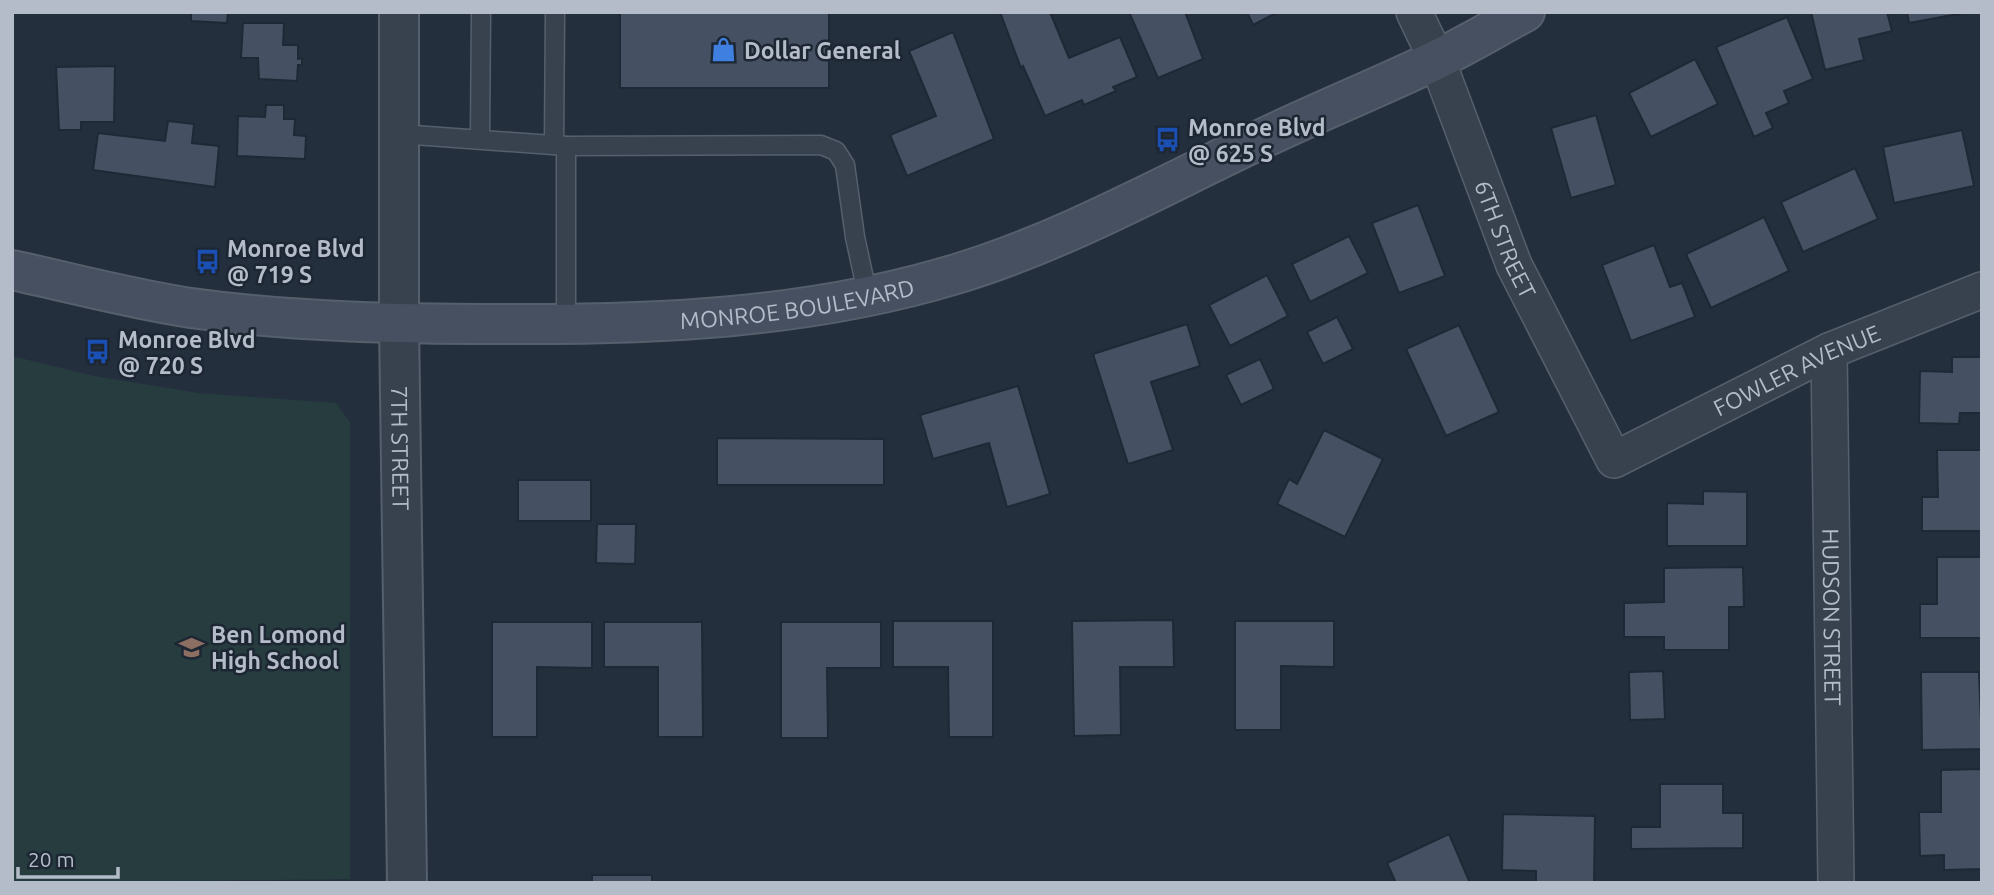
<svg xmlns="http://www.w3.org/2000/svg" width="1994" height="895" font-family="Ubuntu,sans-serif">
<rect width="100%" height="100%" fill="#242f3e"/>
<polygon fill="#263c3f" points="12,356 94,376 198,393 336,403 350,422 350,879 12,883"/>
<g fill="#455162" stroke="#1f2835" stroke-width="2">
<polygon points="191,12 228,12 227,23 191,21"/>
<rect x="620" y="12" width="209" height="76"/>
<polygon points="1000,12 1050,12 1069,58 1120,37 1137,77 1113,87 1116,91 1084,105 1082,100 1045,116 1023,66 1021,68"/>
<polygon points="1129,12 1185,12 1203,59 1158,78"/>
<polygon points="1247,12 1278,12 1253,25"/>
<polygon points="1811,12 1887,12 1892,31 1859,39 1864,60 1825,70"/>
<polygon points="1907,12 1969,12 1909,23"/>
<polygon points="1787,17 1813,79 1784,91 1789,103 1766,113 1773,128 1754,137 1716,47"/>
<polygon points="243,23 284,23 283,45 298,45 298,59 302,58 302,65 298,65 297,81 259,79 258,58 241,58"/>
<polygon points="953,32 994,139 907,176 890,135 936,116 909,51"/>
<polygon points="1695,59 1718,104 1651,137 1629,93"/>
<polygon points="115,66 114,122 81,122 81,130 59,130 56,67"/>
<polygon points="266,105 284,105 284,119 295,119 294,135 306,136 305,159 237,156 238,116 265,117"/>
<polygon points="1596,115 1616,185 1571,198 1551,128"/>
<polygon points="168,121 194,124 192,143 219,146 215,187 93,170 98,133 165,141"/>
<polygon points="1962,130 1974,186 1894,203 1883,147"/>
<polygon points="1855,168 1878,219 1803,252 1781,202"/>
<polygon points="1418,205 1445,276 1399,293 1372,223"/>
<polygon points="1764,217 1789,271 1711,308 1686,254"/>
<polygon points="1349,236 1368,273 1310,302 1292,264"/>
<polygon points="1654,245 1670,287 1682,283 1695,317 1631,341 1602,265"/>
<polygon points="1267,275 1288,316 1230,346 1209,305"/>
<polygon points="1337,317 1353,349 1323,364 1307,332"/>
<polygon points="1187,324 1200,366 1151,382 1173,450 1128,464 1093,354"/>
<polygon points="1459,325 1499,412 1446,436 1406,349"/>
<polygon points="1952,357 1982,357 1982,413 1960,413 1959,424 1919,423 1920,371 1952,372"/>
<polygon points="1260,359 1274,389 1241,405 1226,375"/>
<polygon points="1018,386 1050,494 1007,507 989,443 933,459 920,415"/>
<polygon points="1324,430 1383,459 1345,537 1277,504 1289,479 1297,484"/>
<polygon points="717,438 884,439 884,485 717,485"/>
<polygon points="1937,450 1982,450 1982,531 1922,531 1922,497 1938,497"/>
<rect x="518" y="480" width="73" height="41"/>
<polygon points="1703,491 1747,492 1747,546 1667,546 1667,503 1703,504"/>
<polygon points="597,524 636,524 635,564 596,563"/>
<polygon points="1937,557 1982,557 1982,638 1920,638 1920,604 1937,604"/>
<polygon points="1743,567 1744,607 1729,607 1729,650 1664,650 1664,637 1624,637 1624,603 1664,602 1664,568"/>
<polygon points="1173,620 1174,667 1120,667 1121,735 1074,736 1072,621"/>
<polygon points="893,621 993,621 993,737 949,737 948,667 893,667"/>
<polygon points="1235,621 1334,621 1334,667 1281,666 1281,730 1235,730"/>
<polygon points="492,622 592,622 592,668 537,667 537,737 492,737"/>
<polygon points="604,622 702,622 703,737 658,737 658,667 604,667"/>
<polygon points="781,622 881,622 881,668 827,668 828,738 781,738"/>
<polygon points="1663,671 1665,719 1630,720 1629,672"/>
<polygon points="1921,672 1979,672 1982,749 1922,750"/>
<polygon points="1982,769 1982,869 1944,870 1944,855 1920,856 1919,812 1941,812 1941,770"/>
<polygon points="1660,784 1723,784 1723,813 1743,813 1743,848 1631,849 1631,827 1660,827"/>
<polygon points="1503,814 1595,816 1594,883 1536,883 1536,871 1502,870"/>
<polygon points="1449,834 1470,883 1396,883 1387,863"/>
<rect x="592" y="875" width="60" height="8"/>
</g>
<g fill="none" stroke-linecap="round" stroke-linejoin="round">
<defs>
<g id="service">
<polyline points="400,134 566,146 821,145 836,151 845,165 855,237 868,297"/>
<polyline points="480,137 481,12"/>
<polyline points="554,144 555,12"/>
<polyline points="566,325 566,146"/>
</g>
<g id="minor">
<path id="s1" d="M1414 12 1437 60 1514 265 1614 460 1829 351 1982 290"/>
<path id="s2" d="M1829 351 1836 883"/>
</g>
<g id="tertiary">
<path id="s3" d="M399 12V324L407 883"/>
</g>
<g id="secondary">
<path id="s4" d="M12 270C72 283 131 299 191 308 293 322 397 324 500 324 653 325 808 319 956 274 1065 241 1165 184 1268 136 1323 110 1379 87 1434 61 1465 46 1495 28 1525 12"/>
</g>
</defs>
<use href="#service" stroke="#565f6c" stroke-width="21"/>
<use href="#minor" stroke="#565f6c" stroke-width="38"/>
<use href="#tertiary" stroke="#565f6c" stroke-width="42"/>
<use href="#secondary" stroke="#565f6c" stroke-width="42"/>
<use href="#service" stroke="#38414e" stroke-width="18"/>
<use href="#minor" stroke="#38414e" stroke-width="35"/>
<use href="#tertiary" stroke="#38414e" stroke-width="38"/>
<use href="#secondary" stroke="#465061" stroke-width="38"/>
</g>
<defs>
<symbol id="shop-bare" viewBox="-9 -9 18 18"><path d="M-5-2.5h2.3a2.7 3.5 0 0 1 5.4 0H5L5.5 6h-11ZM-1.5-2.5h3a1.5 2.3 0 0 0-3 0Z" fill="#3f7fe0" stroke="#1d2633" stroke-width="2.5" paint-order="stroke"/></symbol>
<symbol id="bus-bare" viewBox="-9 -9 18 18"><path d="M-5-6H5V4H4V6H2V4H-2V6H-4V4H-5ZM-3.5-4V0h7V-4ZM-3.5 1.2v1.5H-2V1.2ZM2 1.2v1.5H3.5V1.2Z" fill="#1a4fb4" stroke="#1d2633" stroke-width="2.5" paint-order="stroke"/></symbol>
<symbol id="school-bare" viewBox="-9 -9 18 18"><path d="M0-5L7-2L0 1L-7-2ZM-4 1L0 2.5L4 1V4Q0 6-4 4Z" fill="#8d6e63" stroke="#1d2633" stroke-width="2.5" paint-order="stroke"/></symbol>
</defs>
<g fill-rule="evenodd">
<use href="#shop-bare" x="706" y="32" width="35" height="35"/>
<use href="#bus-bare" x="1150" y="122" width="35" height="35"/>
<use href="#bus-bare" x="190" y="244" width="35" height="35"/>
<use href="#bus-bare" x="80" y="334" width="35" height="35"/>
<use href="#school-bare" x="174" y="630" width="35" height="35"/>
</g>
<g text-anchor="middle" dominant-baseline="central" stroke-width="5" stroke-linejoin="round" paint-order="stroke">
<g font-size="23" font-weight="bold" fill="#b4bcc9" stroke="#1d2633" text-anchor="start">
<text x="744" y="50">Dollar General</text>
<text x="1188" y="127">Monroe Blvd<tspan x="1188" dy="26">@ 625 S</tspan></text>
<text x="227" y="248">Monroe Blvd<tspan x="227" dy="26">@ 719 S</tspan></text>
<text x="118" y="339">Monroe Blvd<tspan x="118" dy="26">@ 720 S</tspan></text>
<text x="211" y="634">Ben Lomond<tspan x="211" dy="26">High School</tspan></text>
</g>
<g font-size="23" fill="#b4bcc9" stroke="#1d2633">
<text stroke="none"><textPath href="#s1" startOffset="245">6TH STREET</textPath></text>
<text stroke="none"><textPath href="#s4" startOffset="791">MONROE BOULEVARD</textPath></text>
<text stroke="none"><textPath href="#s1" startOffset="695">FOWLER AVENUE</textPath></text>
<text stroke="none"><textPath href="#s3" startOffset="436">7TH STREET</textPath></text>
<text stroke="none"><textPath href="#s2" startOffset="266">HUDSON STREET</textPath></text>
</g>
</g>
<rect width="1994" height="895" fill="none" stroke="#b4bcc9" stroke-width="28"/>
<path d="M18 867v10h100v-10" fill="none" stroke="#b4bcc9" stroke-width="3.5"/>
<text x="28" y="867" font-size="21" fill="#b4bcc9" stroke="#1d2633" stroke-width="5" paint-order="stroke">20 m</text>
</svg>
